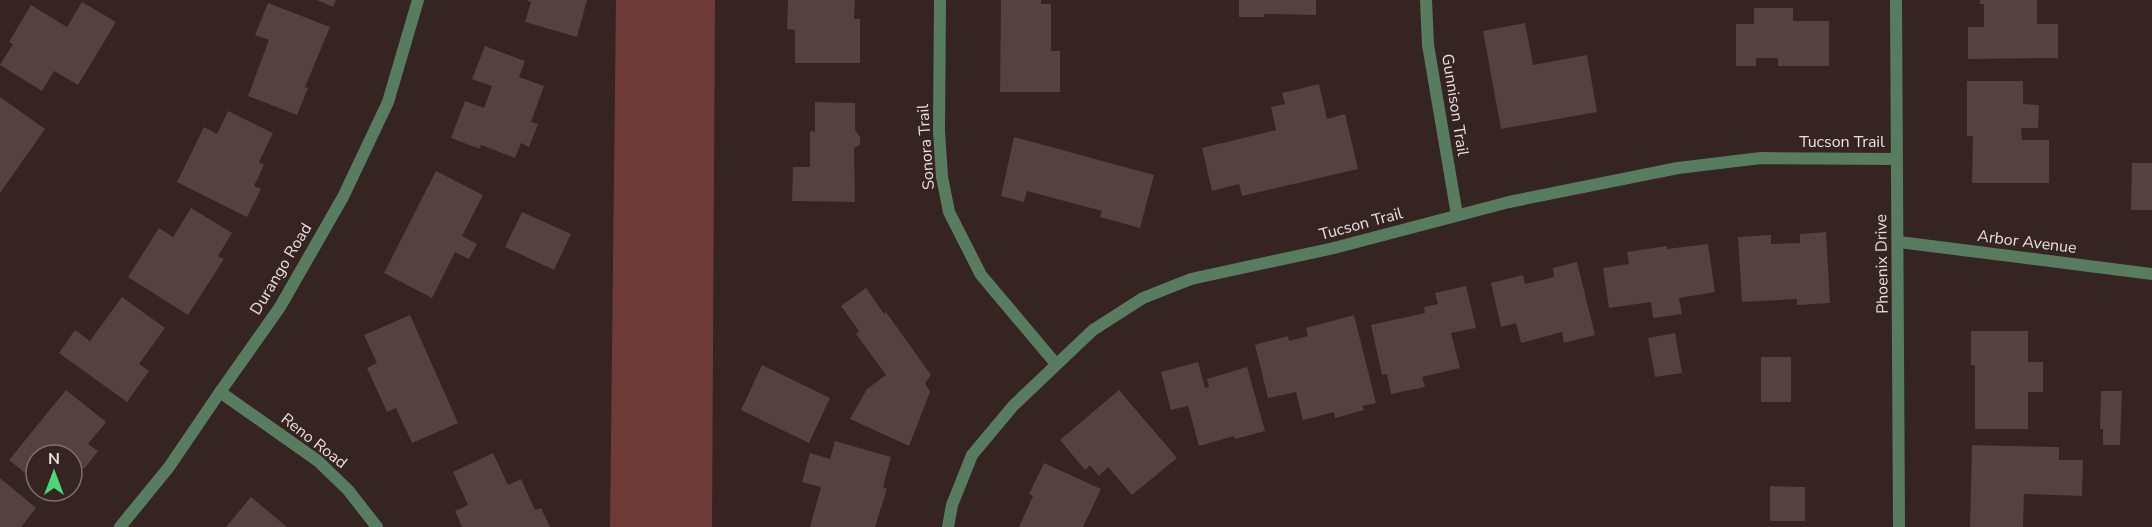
<svg xmlns="http://www.w3.org/2000/svg" width="2152" height="527" font-family="'Nunito Sans',sans-serif">
<rect width="100%" height="100%" fill="#352422"/>
<polygon fill="#6e3a38" points="616,0 715,0 712,527 610,527"/>
<g fill="#544140">
<polygon points="317,0 336,0 333,7"/>
<polygon points="526,0 587,0 577,37 525,22 531,2"/>
<polygon points="788,0 855,0 854,19 860,19 860,63 795,63 795,30 787,29"/>
<polygon points="1001,0 1041,0 1041,4 1051,4 1051,51 1060,51 1060,92 1000,92"/>
<polygon points="1239,0 1316,0 1316,15 1264,14 1264,17 1239,17"/>
<polygon points="1980,0 2037,0 2037,24 2058,24 2058,58 1968,59 1968,27 1984,27 1984,4 1980,4"/>
<polygon points="82,2 116,22 78,85 54,71 42,91 0,65 13,44 9,42 31,5 67,27"/>
<polygon points="268,3 330,27 305,87 308,88 297,115 248,96 269,40 255,35"/>
<polygon points="1754,8 1793,8 1793,21 1829,21 1829,66 1778,66 1778,58 1756,58 1756,66 1736,66 1736,24 1754,24"/>
<polygon points="1525,23 1533,65 1587,55 1597,112 1501,129 1483,31"/>
<polygon points="485,46 525,61 519,77 544,86 531,122 538,124 529,147 521,143 515,158 481,145 480,149 451,138 465,101 484,108 492,86 472,79"/>
<polygon points="1967,81 2023,81 2023,104 2039,105 2038,128 2021,128 2022,140 2049,140 2049,183 1972,183 1973,136 1967,136"/>
<polygon points="1319,84 1327,119 1345,114 1358,169 1242,196 1239,184 1212,191 1202,148 1276,130 1271,107 1285,104 1282,93"/>
<polygon points="0,97 45,129 0,193"/>
<polygon points="815,102 855,103 855,130 860,137 860,145 854,148 855,202 792,201 793,167 810,167 810,131 815,132"/>
<polygon points="228,111 273,133 259,162 264,165 254,186 261,189 247,217 177,182 204,127 217,134"/>
<polygon points="1014,137 1154,175 1140,228 1100,217 1102,211 1027,191 1024,202 1001,196"/>
<polygon points="2132,163 2152,163 2152,210 2131,210"/>
<polygon points="436,171 483,195 462,236 477,244 469,259 455,252 432,298 384,273"/>
<polygon points="191,208 232,233 218,256 224,259 188,315 128,277 159,228 173,237"/>
<polygon points="522,212 571,234 554,270 505,247"/>
<polygon points="1826,232 1830,303 1797,305 1797,299 1742,302 1738,237 1771,235 1771,244 1800,243 1800,234"/>
<polygon points="1708,244 1715,292 1679,298 1682,314 1653,318 1651,302 1609,308 1603,268 1629,264 1627,252 1667,246 1667,249"/>
<polygon points="1577,262 1595,335 1564,343 1562,332 1521,343 1516,323 1501,327 1491,283 1523,275 1525,284 1554,277 1553,268"/>
<polygon points="1466,286 1476,328 1451,333 1460,368 1422,377 1425,387 1391,394 1387,374 1382,375 1371,325 1425,313 1424,307 1438,304 1435,293"/>
<polygon points="866,288 884,314 886,312 931,375 925,383 930,392 909,446 850,419 867,389 886,375 856,334 859,331 841,306"/>
<polygon points="122,297 165,328 139,364 149,371 127,402 59,353 75,330 90,341"/>
<polygon points="410,315 458,423 412,443 396,408 387,412 367,368 377,363 364,335"/>
<polygon points="1354,315 1376,403 1362,406 1364,410 1335,418 1334,412 1303,420 1296,392 1268,398 1255,345 1288,336 1289,341 1308,336 1306,328"/>
<polygon points="1971,331 2028,331 2028,362 2043,362 2043,392 2028,392 2028,429 1975,429 1975,365 1971,365"/>
<polygon points="1675,333 1682,373 1655,377 1648,338"/>
<rect x="1761" y="357" width="30" height="45"/>
<polygon points="1198,362 1205,388 1209,387 1207,379 1247,367 1265,431 1235,439 1234,436 1199,446 1188,406 1171,410 1161,372"/>
<polygon points="762,365 830,398 809,443 741,410"/>
<polygon points="66,390 106,422 88,444 98,451 84,469 78,465 72,473 72,455 36,455 36,482 9,460"/>
<polygon points="1119,390 1177,458 1132,495 1108,467 1099,476 1090,465 1085,470 1060,440"/>
<polygon points="2101,391 2122,391 2120,445 2103,445 2103,429 2100,429"/>
<polygon points="835,441 891,457 883,487 887,489 875,527 810,527 821,487 802,482 810,453 830,459"/>
<polygon points="1972,445 2059,447 2059,460 2083,460 2082,496 2024,494 2023,527 1970,527"/>
<polygon points="493,453 508,485 521,479 535,510 541,508 550,527 462,527 455,511 468,505 453,472"/>
<polygon points="1044,463 1101,489 1083,527 1019,527 1033,496 1029,494"/>
<polygon points="0,478 36,508 21,527 0,527"/>
<polygon points="1770,486 1805,487 1805,521 1770,521"/>
<polygon points="251,497 287,527 226,527"/>
</g>
<g fill="none" stroke-linecap="round" stroke-linejoin="round">
<g stroke="#587c60" stroke-width="12">
<polyline points="940,0 939,131 942,177 949,212 981,275 1056,364"/>
<polyline points="1426,0 1428,45 1457,215"/>
<polyline points="1896,0 1899,527"/>
<polyline points="1899,242 2152,274"/>
<polyline points="220,392 318,461 348,490 377,527"/>
<polyline points="120,527 169,467 220,392 280,307 343,197 388,102 418,0"/>
<polyline points="948,527 952,505 972,455 1013,406 1093,330 1143,298 1191,279 1334,248 1509,202 1678,168 1761,158 1896,159"/>
</g>
</g>
<g text-anchor="middle" dominant-baseline="central" stroke-width="4.5" stroke-linejoin="round" paint-order="stroke">
<g font-size="16" fill="#eadfde" stroke="#352422">
<text transform="translate(1455 105) rotate(81)">Gunnison Trail</text>
<text x="1842" y="142">Tucson Trail</text>
<text transform="translate(926 147) rotate(-94)">Sonora Trail</text>
<text transform="translate(1361 224) rotate(-15)">Tucson Trail</text>
<text transform="translate(2027 242) rotate(7)">Arbor Avenue</text>
<text transform="translate(1882 264) rotate(-91)">Phoenix Drive</text>
<text transform="translate(281 269) rotate(-59)">Durango Road</text>
<text transform="translate(314 441) rotate(38)">Reno Road</text>
</g>
</g>
<g transform="translate(54 473)"><circle r="28" fill="#352422" stroke="#7d6f6d" stroke-width="1.5"/>
<path d="M0-4.5L10 22L0 15L-10 22Z" fill="#4bd677"/>
<text y="-9" font-size="16" font-weight="bold" text-anchor="middle" fill="#eadfde">N</text>
</g>
</svg>
